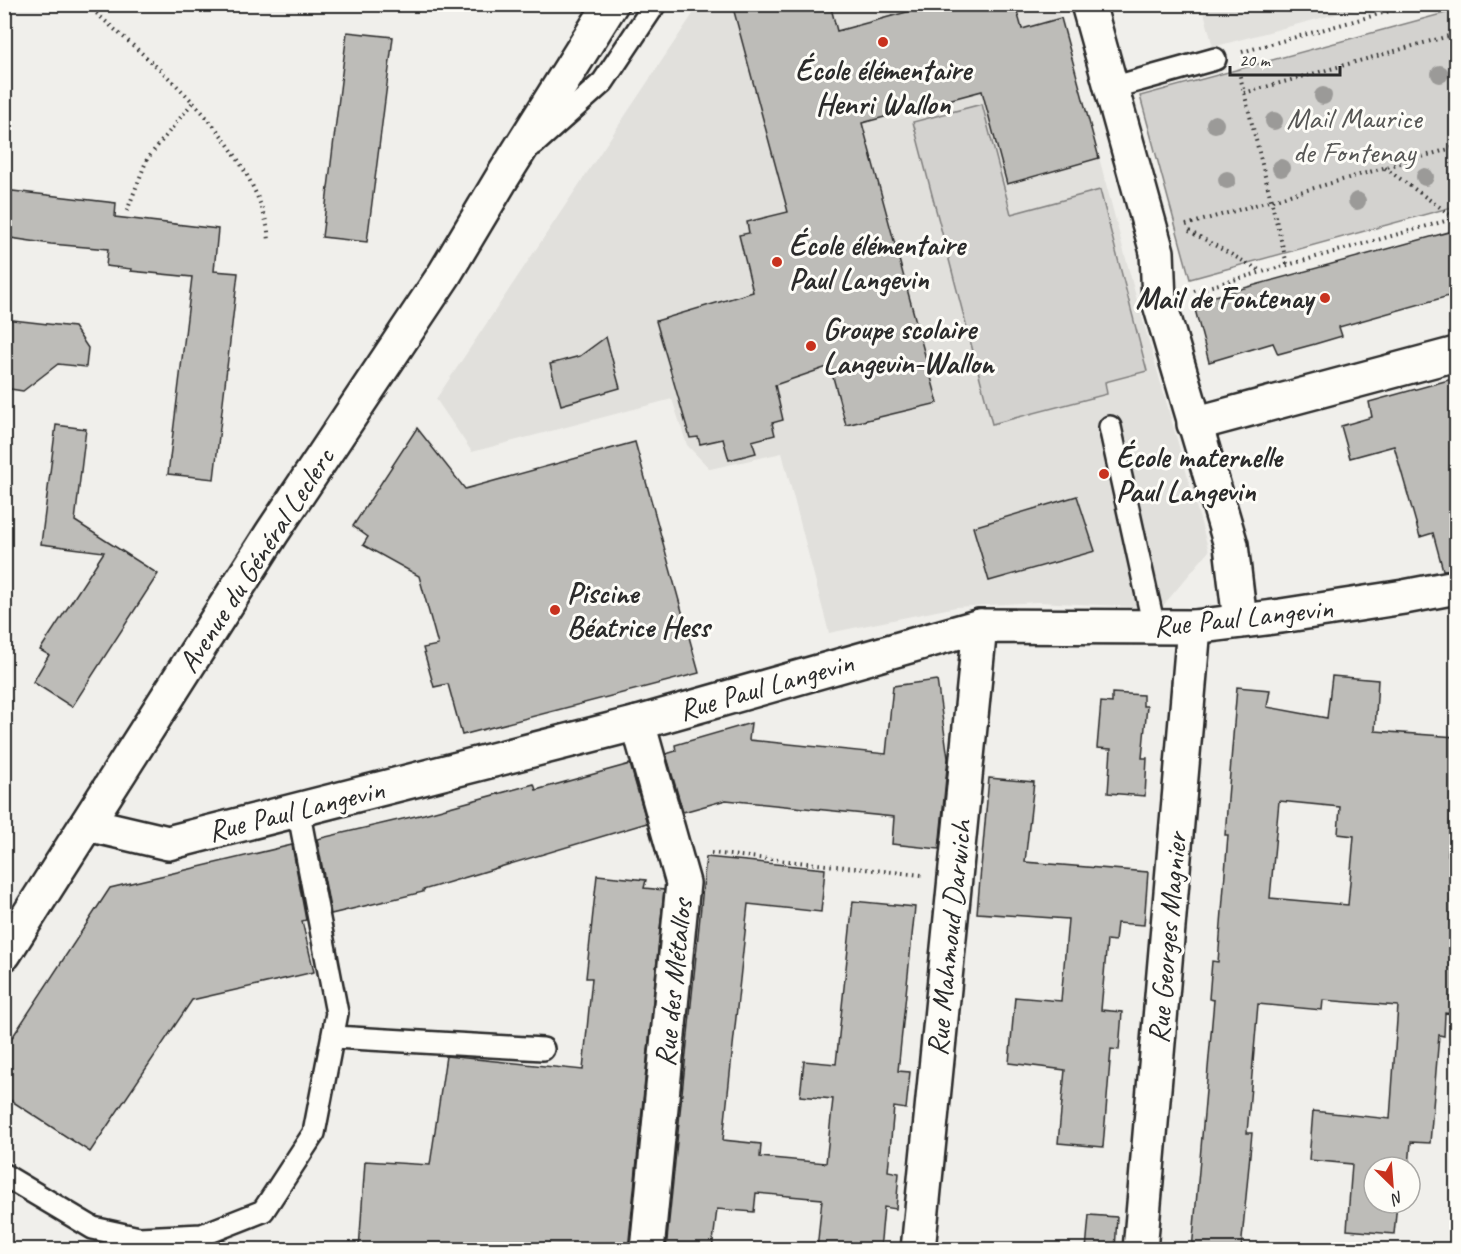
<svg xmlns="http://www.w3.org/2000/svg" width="1461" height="1254" font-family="Caveat,sans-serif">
<rect width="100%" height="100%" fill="#f0efeb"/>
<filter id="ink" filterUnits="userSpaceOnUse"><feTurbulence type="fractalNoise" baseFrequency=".0167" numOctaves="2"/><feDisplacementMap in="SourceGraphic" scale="12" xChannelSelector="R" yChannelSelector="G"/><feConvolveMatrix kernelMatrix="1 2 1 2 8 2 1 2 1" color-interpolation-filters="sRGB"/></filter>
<g filter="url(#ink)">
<g fill="#e1e0dc">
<polygon points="1202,4 1370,4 1370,5 1213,47"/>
<polygon points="699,5 1056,5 1084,101 1135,293 1209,551 1161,608 1037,602 956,607 829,633 782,453 710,469 687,445 672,399 472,452 436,399"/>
</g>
<g fill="#d3d2cf" stroke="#7f7e7d" stroke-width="1.5">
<polygon points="1456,10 1456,206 1190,279 1140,96"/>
<polygon points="982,104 1011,214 1100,190 1147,371 1105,382 1107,394 992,424 913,122"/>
</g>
<g fill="#bdbcb8" stroke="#2b2b2b" stroke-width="1.5" fill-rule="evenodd">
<polygon points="732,4 830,4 837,31 936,4 1015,4 1022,29 1061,18 1099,158 1007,184 982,91 862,123 938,403 846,425 830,366 775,385 783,420 772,423 775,435 752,441 756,453 729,460 723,439 700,444 698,437 690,438 656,321 753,292 739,235 749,233 747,222 788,212"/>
<polygon points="347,32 393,37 367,242 322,237"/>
<polygon points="4,190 116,203 115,217 218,229 214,271 238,273 214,479 168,474 192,277 131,271 132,269 106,266 108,249 51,244 4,237"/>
<polygon points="1456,230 1456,294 1339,327 1342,336 1315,344 1278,354 1273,343 1209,362 1193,302"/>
<polygon points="4,319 74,327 88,348 86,367 58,364 23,391 4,388"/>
<polygon points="606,337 620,388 561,405 550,364 580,356"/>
<polygon points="1456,378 1456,569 1443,570 1433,533 1420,537 1394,446 1350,458 1341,426 1372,417 1369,402"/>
<polygon points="56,425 86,429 75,521 158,574 72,707 33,682 49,655 40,650 104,552 41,544"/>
<polygon points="417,428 465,489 635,442 699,673 462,735 448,684 434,687 423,648 438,645 419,576 363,545 368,537 353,526"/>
<polygon points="1077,496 1095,551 989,581 973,527"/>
<path d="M1332 676 1378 680 1375 731 1456 737V801L1452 800 1448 855 1456 856V991L1455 1014 1445 1013 1444 1036 1439 1035 1430 1143 1411 1142 1409 1167H1374V1203H1397L1394 1234 1347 1230 1352 1164 1309 1160 1313 1111 1390 1119 1398 1006 1323 1000 1322 1010 1258 1004 1247 1133H1252L1241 1250H1192L1214 1000 1209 999 1212 961 1218 962 1228 835H1225L1237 687 1270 690 1267 707 1327 718ZM1279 801 1340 807 1338 834 1354 836 1348 905 1270 898Z"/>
<polygon points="937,680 948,758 939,849 892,844 894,817 726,800 683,812 666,754 676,751 675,745 751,723 749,740 886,754 893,686"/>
<polygon points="1112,693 1143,695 1143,706 1147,706 1142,758 1147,758 1145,796 1108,793 1111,749 1097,748 1101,702 1112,703"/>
<polygon points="630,764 647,823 423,890 423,892 331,914 317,839 424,814 534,784 536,790"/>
<polygon points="989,778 1034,782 1025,862 1148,872 1144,925 1117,923 1115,941 1107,940 1101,1010 1122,1012 1119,1050 1111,1049 1103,1147 1058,1143 1065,1070 1009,1063 1015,997 1061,1001 1068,919 977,913"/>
<polygon points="292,845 306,920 302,921 314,972 192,1000 90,1152 4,1096 4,1050 110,888"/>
<polygon points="706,857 825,869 821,912 748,904 723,1140 761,1144 760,1157 826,1163 833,1099 800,1096 804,1061 836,1064 853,901 915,907 898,1071 910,1072 906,1109 894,1107 888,1171 899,1173 896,1209 884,1207 880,1250 817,1250 822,1199 756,1193 754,1212 717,1209 712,1250 666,1250"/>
<polygon points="597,875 646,880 644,888 664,890 628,1250 359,1250 365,1161 430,1165 446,1056 583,1070 592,978 586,978"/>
<polygon points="1089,1215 1117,1217 1115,1250 1086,1250"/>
</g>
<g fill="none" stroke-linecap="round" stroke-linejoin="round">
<defs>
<g id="lane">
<polyline points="1111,88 1215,59"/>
<polyline points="534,144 603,82 655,4"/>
<polyline points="1110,427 1154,627"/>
<polyline points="334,1037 543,1049"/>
<polyline points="4,1175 93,1228 139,1238 202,1235 263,1211 314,1133 337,1013 298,809"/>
</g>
<g id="street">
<polyline points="1088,4 1157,252 1159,301 1231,545 1240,621"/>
<polyline points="1194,424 1456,354"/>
<polyline points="638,723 683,883 647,1250"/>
<polyline points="87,824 168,843 638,723 980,626 1194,627 1281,616 1404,597 1456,587"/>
<polyline points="918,1250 980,626"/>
<polyline points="1140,1250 1194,627"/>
</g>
<polyline id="secondary" points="4,954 272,533 444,275 502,178 611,4"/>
</defs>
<use href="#lane" stroke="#2b2b2b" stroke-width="26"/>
<use href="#street" stroke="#2b2b2b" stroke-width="38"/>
<use href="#secondary" stroke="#2b2b2b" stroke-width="38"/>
<g stroke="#2b2b2b" stroke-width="4" stroke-dasharray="1.5 4.5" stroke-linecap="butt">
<path d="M89 4 95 12C153 64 217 113 252 185 261 204 268 221 269 242"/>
<polyline points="1242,52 1415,4"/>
<polyline points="1240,76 1287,264"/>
<polyline points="1244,93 1456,34"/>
<polyline points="1385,168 1455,218"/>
<polyline points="127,211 147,159 193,102"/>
<polyline points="1186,225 1456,147"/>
<polyline points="1189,231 1261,271"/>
<polyline points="1194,291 1456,218"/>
<polyline points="711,853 922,875"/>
</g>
<use href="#lane" stroke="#fdfcf7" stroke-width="21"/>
<use href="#street" stroke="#fdfcf7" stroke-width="33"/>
<use href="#secondary" stroke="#fdfcf7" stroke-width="33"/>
</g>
<g fill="#9b9a98">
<circle cx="1440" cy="74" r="9"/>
<circle cx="1323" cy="96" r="9"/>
<circle cx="1274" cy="121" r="9"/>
<circle cx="1215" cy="124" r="9"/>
<circle cx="1281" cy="168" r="9"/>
<circle cx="1425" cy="177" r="9"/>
<circle cx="1227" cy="180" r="9"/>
<circle cx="1357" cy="201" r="9"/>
</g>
</g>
<g fill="#c8321e" stroke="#fdfcf7" stroke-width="2">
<circle cx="883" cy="42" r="6"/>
<circle cx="777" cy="262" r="6"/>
<circle cx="1325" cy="298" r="6"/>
<circle cx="811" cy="346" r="6"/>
<circle cx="1104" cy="474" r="6"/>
<circle cx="555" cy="610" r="6"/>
</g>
<g text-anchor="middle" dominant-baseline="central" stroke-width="6" stroke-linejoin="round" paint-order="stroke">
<g font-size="30" font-weight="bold" fill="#2b2b2b" stroke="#fdfcf7" text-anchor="start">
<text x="883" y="70" text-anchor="middle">École élémentaire<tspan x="883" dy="34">Henri Wallon</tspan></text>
<text x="789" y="245">École élémentaire<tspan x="789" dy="34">Paul Langevin</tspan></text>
<text x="1313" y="298" text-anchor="end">Mail de Fontenay</text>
<text x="823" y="329">Groupe scolaire<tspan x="823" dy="34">Langevin-Wallon</tspan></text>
<text x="1116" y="457">École maternelle<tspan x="1116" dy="34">Paul Langevin</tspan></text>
<text x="567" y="593">Piscine<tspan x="567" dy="34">Béatrice Hess</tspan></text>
</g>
<g font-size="30" fill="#555554" stroke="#fdfcf7">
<text x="1354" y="118">Mail Maurice<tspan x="1354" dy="34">de Fontenay</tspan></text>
</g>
<g font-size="30" fill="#2b2b2b" stroke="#fdfcf7">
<text transform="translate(256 560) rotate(-57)">Avenue du Général Leclerc</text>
<text transform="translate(1243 617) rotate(-6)">Rue Paul Langevin</text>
<text transform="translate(766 686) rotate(-16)">Rue Paul Langevin</text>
<text transform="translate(296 810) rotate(-14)">Rue Paul Langevin</text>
<text transform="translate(949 938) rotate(-84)">Rue Mahmoud Darwich</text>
<text transform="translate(1167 938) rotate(-85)">Rue Georges Magnier</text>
<text transform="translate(673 983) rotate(-84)">Rue des Métallos</text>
</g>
</g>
<rect width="1461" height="1254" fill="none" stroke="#fdfcf7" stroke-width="24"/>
<rect x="12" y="12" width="1437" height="1230" fill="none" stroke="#2b2b2b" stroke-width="2" filter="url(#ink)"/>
<g transform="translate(1392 1185) rotate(155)"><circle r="28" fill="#fdfcf7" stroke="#a9a8a5" stroke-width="1.5"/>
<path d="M0-4.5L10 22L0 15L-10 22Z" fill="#c8321e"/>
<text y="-9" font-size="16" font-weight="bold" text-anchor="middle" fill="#2b2b2b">N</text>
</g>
<path d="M1230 66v9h110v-9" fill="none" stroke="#2b2b2b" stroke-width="3"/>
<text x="1239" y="66" font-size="18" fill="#2b2b2b" stroke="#fdfcf7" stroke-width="4.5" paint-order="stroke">20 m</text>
</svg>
